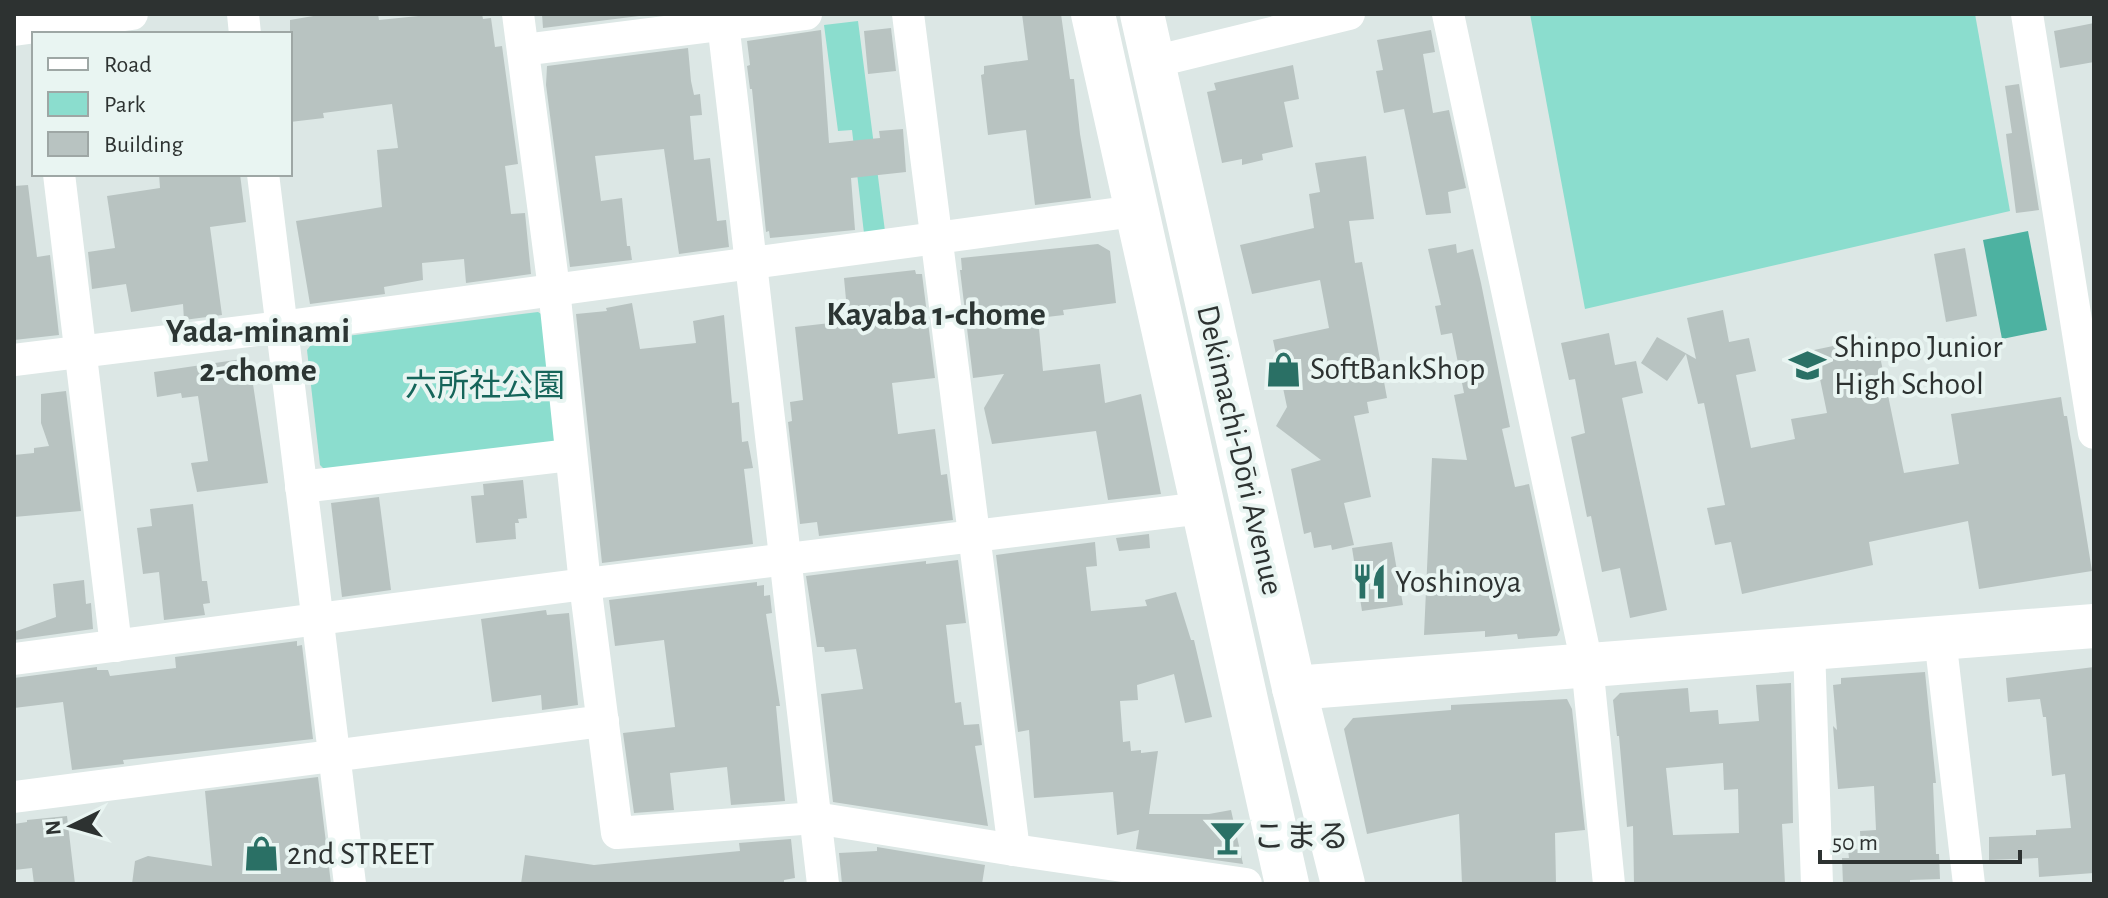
<svg xmlns="http://www.w3.org/2000/svg" width="2108" height="898" font-family="'Alegreya Sans','Noto Sans JP',sans-serif">
<rect width="100%" height="100%" fill="#dce7e5"/>
<g fill="#8bddce">
<polygon points="1530,14 1975,14 2010,211 1585,309"/>
<polygon points="858,21 886,239 865,242 852,130 838,131 824,25"/>
<polygon points="538,312 546,317 558,437 550,446 327,472 320,465 307,350 315,340"/>
</g>
<polygon fill="#4db2a1" points="2028,231 2047,330 2002,339 1983,240"/>
<g fill="#b8c3c1" fill-rule="evenodd">
<polygon points="325,14 378,14 379,20 438,14 482,14 483,19 491,18 495,47 502,46 518,164 505,166 511,214 525,213 531,274 466,283 464,259 422,263 423,280 384,287 385,294 310,304 296,221 382,207 377,150 398,148 392,104 323,113 324,118 290,122 290,20"/>
<polygon points="542,14 655,14 543,28"/>
<polygon points="1022,14 1061,14 1070,79 1074,79 1080,134 1091,198 1035,205 1026,130 988,135 981,75 984,74 984,66 1028,60"/>
<polygon points="2094,23 2094,62 2060,68 2054,31"/>
<polygon points="891,28 896,71 868,74 864,31"/>
<polygon points="821,30 829,143 880,138 879,131 903,129 906,172 851,178 855,230 770,238 769,231 766,232 752,89 750,89 747,66 750,65 747,41"/>
<polygon points="1431,30 1435,52 1423,54 1433,113 1449,110 1466,188 1448,192 1451,213 1426,215 1404,109 1384,113 1376,71 1383,70 1377,40"/>
<polygon points="688,48 691,81 694,95 700,94 702,115 690,116 694,160 710,158 717,221 726,220 729,247 679,254 664,149 595,156 601,201 622,198 627,246 630,246 632,260 570,267 546,85 547,66"/>
<polygon points="1293,65 1299,99 1284,102 1293,147 1262,154 1263,160 1242,165 1242,159 1222,163 1207,92 1216,90 1214,83"/>
<polygon points="2019,84 2039,210 2016,213 2006,134 2012,133 2005,86"/>
<polygon points="1366,156 1374,219 1349,221 1355,263 1362,262 1387,398 1367,402 1369,413 1354,416 1371,497 1344,503 1354,545 1332,550 1331,545 1314,548 1311,532 1304,534 1291,469 1321,460 1276,426 1287,407 1273,340 1329,328 1320,280 1252,294 1240,245 1314,228 1309,194 1320,192 1315,163"/>
<polygon points="159,174 240,174 246,222 210,227 222,315 184,320 183,304 131,312 126,284 92,289 88,252 115,248 107,196 160,188"/>
<polygon points="28,185 37,257 50,255 59,335 14,340 14,186"/>
<polygon points="1098,244 1110,251 1116,303 1063,310 1064,315 1038,318 1043,371 1100,364 1105,403 1141,394 1161,494 1108,500 1096,431 992,444 984,408 1004,374 973,378 960,270 962,270 961,258"/>
<polygon points="1456,244 1457,253 1473,249 1481,283 1510,427 1502,429 1515,487 1529,484 1560,630 1557,636 1518,639 1517,634 1485,637 1485,631 1424,635 1432,458 1467,460 1454,395 1464,393 1452,333 1441,335 1435,306 1441,305 1428,249"/>
<polygon points="1965,248 1977,316 1946,322 1934,254"/>
<polygon points="915,270 916,274 922,274 935,378 892,383 898,434 935,429 941,475 947,474 953,520 819,536 817,522 800,524 788,422 792,421 790,402 803,400 795,327 848,321 844,278"/>
<polygon points="632,303 640,349 696,343 693,321 724,315 732,403 739,402 742,442 748,441 753,468 744,469 753,544 602,563 576,314 607,311 606,308"/>
<polygon points="1723,310 1729,342 1749,338 1756,371 1736,375 1751,448 1795,439 1791,419 1827,413 1814,350 1876,337 1904,473 1959,464 1951,414 2061,397 2064,416 2067,416 2092,571 1979,589 1968,521 1869,542 1873,565 1742,594 1731,542 1715,545 1707,508 1725,505 1704,403 1698,404 1686,354 1667,381 1641,363 1657,337 1696,359 1687,318"/>
<polygon points="1609,333 1615,365 1636,361 1643,393 1622,398 1667,610 1630,618 1620,568 1602,572 1591,516 1587,517 1571,437 1585,433 1575,379 1569,380 1561,343"/>
<polygon points="249,358 268,483 197,492 191,463 208,461 198,396 182,398 181,393 157,397 154,372"/>
<polygon points="66,391 81,511 14,517 14,455 34,453 34,448 49,446 41,423 41,394"/>
<polygon points="523,480 527,518 518,519 519,523 515,523 516,539 476,543 471,496 484,495 483,484"/>
<polygon points="379,497 391,590 342,597 331,503"/>
<polygon points="193,504 202,581 207,581 210,603 203,604 205,615 164,620 159,572 143,574 137,528 152,526 150,509"/>
<polygon points="1149,534 1150,548 1119,551 1116,538"/>
<polygon points="1095,542 1097,566 1086,567 1091,611 1147,606 1145,600 1176,592 1191,640 1194,640 1212,717 1185,723 1174,674 1137,685 1138,700 1120,701 1123,742 1130,741 1131,751 1141,750 1141,753 1158,751 1149,814 1209,814 1231,810 1243,864 1136,849 1139,830 1117,835 1113,792 1034,798 1029,730 1018,732 996,555"/>
<polygon points="1392,542 1403,605 1362,611 1352,548"/>
<polygon points="958,560 966,623 946,625 955,703 961,702 964,725 979,724 982,745 975,746 988,826 833,802 821,694 863,689 856,649 825,652 824,647 817,647 806,576 926,561 926,564"/>
<polygon points="84,580 86,604 91,603 93,629 14,640 14,632 56,617 53,584"/>
<polygon points="757,582 757,586 764,585 764,596 770,595 772,613 766,614 780,706 776,706 785,801 731,805 727,767 670,773 674,810 634,813 623,733 675,727 664,640 615,646 609,600"/>
<polygon points="546,610 547,615 569,613 578,705 542,710 541,695 492,702 481,619"/>
<polygon points="297,641 297,646 302,645 313,739 123,760 124,764 72,770 63,702 14,708 14,678 97,667 97,670 108,670 110,676 176,668 175,657"/>
<polygon points="2094,667 2094,873 2039,877 2038,858 1989,860 1989,837 2036,835 2036,830 2071,828 2065,774 2052,776 2046,717 2043,717 2040,699 2008,702 2006,678"/>
<polygon points="1925,672 1936,783 1933,783 1936,854 1939,854 1940,879 1910,880 1910,884 1843,884 1842,858 1849,858 1848,850 1861,849 1860,831 1876,830 1874,786 1838,789 1833,726 1837,730 1833,685 1841,684 1841,678"/>
<path d="M1791 683 1793 823 1782 824 1785 884H1634L1633 826 1627 827 1619 736H1617L1613 700 1620 693 1688 688 1690 712 1718 710 1719 724 1759 721 1756 685ZM1723 763 1724 790 1738 789 1739 833 1673 835 1666 768Z"/>
<polygon points="1567,699 1572,709 1585,830 1555,833 1556,884 1462,884 1459,814 1367,834 1344,729 1353,718 1451,710 1451,705"/>
<polygon points="318,777 331,884 132,884 135,861 148,856 212,866 205,791"/>
<polygon points="67,816 75,884 34,884 32,868 14,870 14,824 27,822 27,820"/>
<polygon points="791,839 795,878 784,880 784,884 521,884 525,855 594,865 740,851 739,843"/>
<polygon points="877,847 985,865 982,884 842,884 839,853 877,851"/>
</g>
<g fill="none" stroke-linecap="round" stroke-linejoin="round">
<g stroke="#fff" stroke-width="32">
<polyline points="243,14 245,34"/>
<polyline points="518,14 554,289 585,584 617,833 815,818 1014,850 1246,884"/>
<polyline points="722,14 823,884"/>
<polyline points="908,14 1014,850"/>
<polyline points="1448,14 1587,664 1609,884"/>
<polyline points="2027,14 2094,433"/>
<polyline points="14,30 132,14"/>
<polyline points="523,50 806,14"/>
<polyline points="1153,62 1349,14"/>
<polyline points="59,174 116,646"/>
<polyline points="263,174 350,884"/>
<polyline points="14,360 282,327 1135,211"/>
<polyline points="301,487 570,455"/>
<polyline points="1940,638 1969,884"/>
<polyline points="1809,647 1817,884"/>
<polyline points="14,659 585,584 1202,508"/>
<polyline points="14,797 603,721"/>
</g>
<g stroke="#fff" stroke-width="44">
<polyline points="1093,14 1287,884"/>
<polyline points="1142,14 1294,688 1343,884"/>
<polyline points="1294,688 2094,626"/>
</g>
</g>
<defs>
<symbol id="school-bare" viewBox="-9 -9 18 18"><path d="M0-5L7-2L0 1L-7-2ZM-4 1L0 2.5L4 1V4Q0 6-4 4Z" fill="#2a7065" stroke="#e9f5f2" stroke-width="2.5" paint-order="stroke"/></symbol>
<symbol id="shop-bare" viewBox="-9 -9 18 18"><path d="M-5-2.5h2.3a2.7 3.5 0 0 1 5.4 0H5L5.5 6h-11ZM-1.5-2.5h3a1.5 2.3 0 0 0-3 0Z" fill="#2a7065" stroke="#e9f5f2" stroke-width="2.5" paint-order="stroke"/></symbol>
<symbol id="restaurant-bare" viewBox="-9 -9 18 18"><path d="M-5-6h1v4h1v-4h1v4h1v-4h1v5L-1.5 .5V6h-2V.5L-5-1ZM5-6V6H3V1.5H1.5Q1.5-4 5-6Z" fill="#2a7065" stroke="#e9f5f2" stroke-width="2.5" paint-order="stroke"/></symbol>
<symbol id="bar-bare" viewBox="-9 -9 18 18"><path d="M-6-5H6L.8 .8V4.5H3.5V6h-7V4.5H-.8V.8Z" fill="#2a7065" stroke="#e9f5f2" stroke-width="2.5" paint-order="stroke"/></symbol>
</defs>
<g fill-rule="evenodd">
<use href="#school-bare" x="1782" y="340" width="51" height="51"/>
<use href="#shop-bare" x="1258" y="344" width="51" height="51"/>
<use href="#restaurant-bare" x="1344" y="556" width="51" height="51"/>
<use href="#bar-bare" x="1202" y="812" width="51" height="51"/>
<use href="#shop-bare" x="236" y="828" width="51" height="51"/>
</g>
<g text-anchor="middle" dominant-baseline="central" stroke-width="8" stroke-linejoin="round" paint-order="stroke">
<g font-size="32" fill="#2d3231" stroke="#e9f5f2" text-anchor="start">
<text x="1834" y="347">Shinpo Junior<tspan x="1834" dy="37">High School</tspan></text>
<text x="1310" y="369">SoftBankShop</text>
<text x="1395" y="582">Yoshinoya</text>
<text x="1253" y="837">こまる</text>
<text x="287" y="854">2nd STREET</text>
</g>
<g font-size="32" fill="#15655a" stroke="#e9f5f2">
<text x="485" y="386">六所社公園</text>
</g>
<g font-size="32" fill="#2d3231" stroke="#e9f5f2">
<text transform="translate(1240 450) rotate(77)">Dekimachi-Dōri Avenue</text>
</g>
<g font-size="34" font-weight="bold" fill="#2c3533" stroke="#e9f5f2">
<text x="936" y="315">Kayaba 1-chome</text>
<text x="258" y="332">Yada-minami<tspan x="258" dy="39">2-chome</tspan></text>
</g>
</g>
<rect width="2108" height="898" fill="none" stroke="#2d3231" stroke-width="32"/>
<rect x="32" y="32" width="260" height="144" fill="#e9f5f2" stroke="#9ea7a5" stroke-width="2"/>
<rect x="48" y="58" width="40" height="12" fill="#ffffff" stroke="#9ea7a5" stroke-width="2"/>
<text x="104" y="72" font-size="24" fill="#2d3231">Road</text>
<rect x="48" y="92" width="40" height="24" fill="#8bddce" stroke="#9ea7a5" stroke-width="2"/>
<text x="104" y="112" font-size="24" fill="#2d3231">Park</text>
<rect x="48" y="132" width="40" height="24" fill="#b8c3c1" stroke="#9ea7a5" stroke-width="2"/>
<text x="104" y="152" font-size="24" fill="#2d3231">Building</text>
<g transform="translate(72 826) rotate(265)" stroke="#e9f5f2" stroke-width="6" paint-order="stroke">
<path d="M0-6L14 30L0 20L-14 30Z" fill="#2d3231"/>
<text y="-12" font-size="22" font-weight="bold" text-anchor="middle" fill="#2d3231">N</text>
</g>
<path d="M1820 850v12h200v-12" fill="none" stroke="#2d3231" stroke-width="4"/>
<text x="1832" y="850" font-size="24" fill="#2d3231" stroke="#e9f5f2" stroke-width="6" paint-order="stroke">50 m</text>
</svg>
